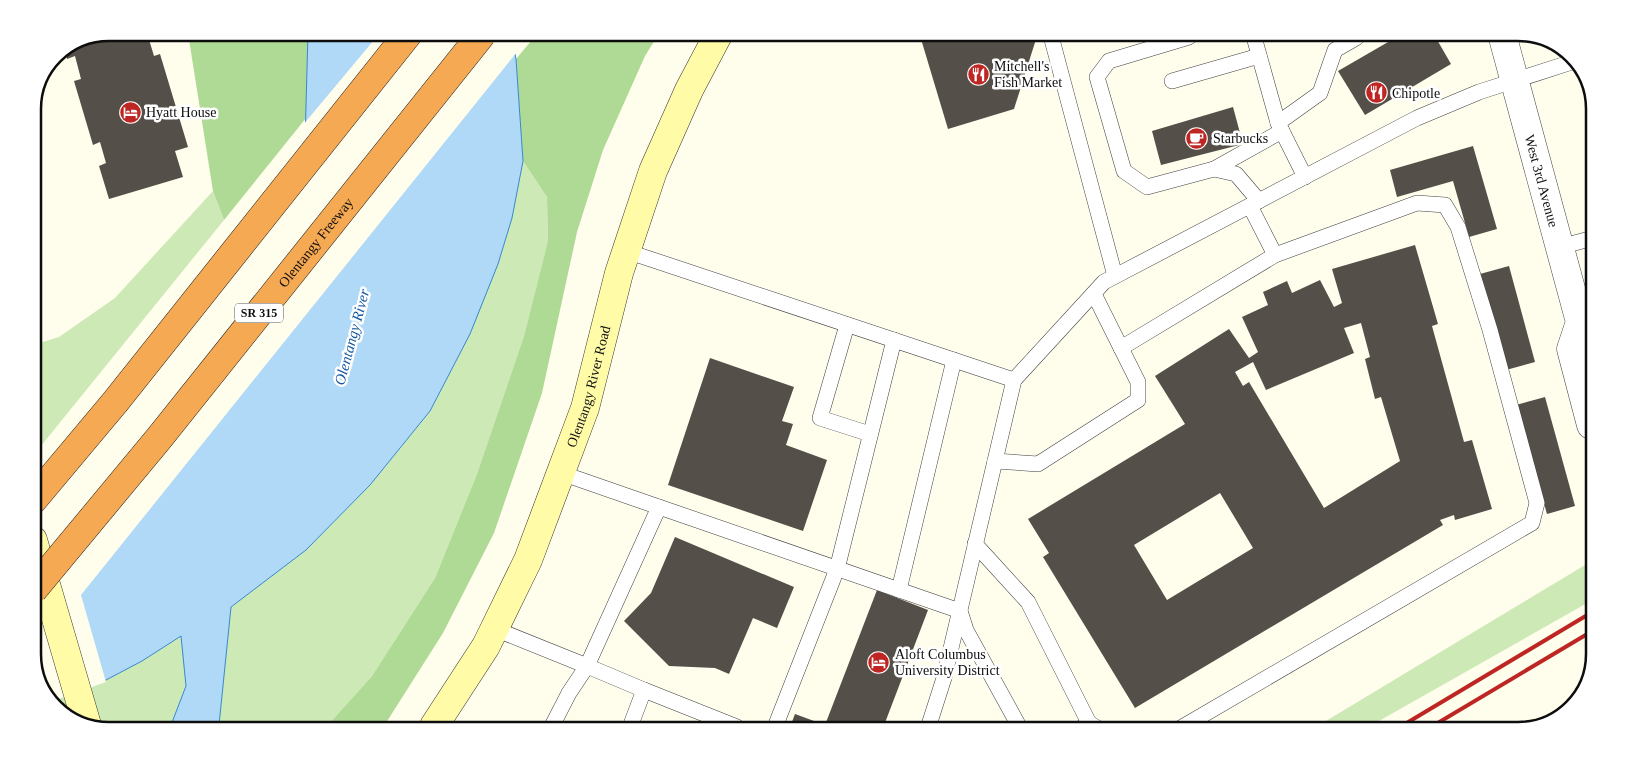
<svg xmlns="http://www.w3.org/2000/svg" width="1627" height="763" font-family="Georgia,serif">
<rect width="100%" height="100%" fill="#fffdec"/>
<g fill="#cde9b6">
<polygon points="523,161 547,197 548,242 524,336 477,474 435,578 372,676 327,726 219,725 231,607 306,550 370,485 430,411 498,264 512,218"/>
<polygon points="213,191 224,220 36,452 33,441 33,345 59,337 115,298"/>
<polygon points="1590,562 1589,602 1363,730 1311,730"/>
<polygon points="182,635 186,686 171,725 80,725 48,700 106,680 142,661"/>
</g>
<g fill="#afda95">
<polygon points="188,33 308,33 306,118 224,220 213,191"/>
<polygon points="537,34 658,35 645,56 603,150 577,232 542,393 494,533 443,633 384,726 327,726 372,676 435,578 477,474 524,336 548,241 547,197 523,161 516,59"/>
</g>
<polygon fill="#b0d8f7" stroke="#3688cf" points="308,33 511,34 516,59 523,161 512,218 498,264 470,334 430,411 370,485 306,550 231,607 219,725 171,725 186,686 181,636 142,661 106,680 48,700 33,659 33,525 70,511 153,447 302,252"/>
<polygon fill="#fffdec" points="379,34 513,34 517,52 81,595 106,682 50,702 33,659 33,523 69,509 151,445 300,251 303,125"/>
<g fill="#554f49" fill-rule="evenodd">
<polygon points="109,32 147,33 154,56 160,54 188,147 175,151 183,177 109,199 99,166 106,163 100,142 93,145 74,81 81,79 75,56 67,59 65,51"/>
<polygon points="931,36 1037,36 1014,109 948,129 921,39"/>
<polygon points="1395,38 1436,38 1451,64 1365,115 1338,71"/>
<polygon points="1233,107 1243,144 1161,165 1152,131"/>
<polygon points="1473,146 1497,229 1469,237 1453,181 1397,197 1390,170"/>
<path d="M1415 245 1438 324 1432 326 1464 442 1472 440 1492 509 1455 520 1454 515 1440 520 1443 525 1135 708 1043 557 1049 553 1028 519 1185 424 1155 376 1229 329 1249 358 1258 352 1242 317 1268 305 1263 292 1287 281 1292 293 1320 280 1334 307 1342 303 1332 269ZM1361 323 1370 357 1365 359 1375 399 1381 397 1400 461 1324 508 1249 382 1243 386 1235 372 1253 362 1266 390 1354 353 1344 328ZM1220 493 1253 548 1167 600 1134 545Z"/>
<polygon points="1509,266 1535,362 1506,370 1480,274"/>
<polygon points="710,358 794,387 782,421 793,424 786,445 827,460 803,531 668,485"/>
<polygon points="1545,397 1575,506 1547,514 1516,405"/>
<polygon points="675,537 794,587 777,628 753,618 729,674 715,668 669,666 624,621 651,593"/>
<polygon points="877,590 928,610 883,728 790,727 795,714 825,725"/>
</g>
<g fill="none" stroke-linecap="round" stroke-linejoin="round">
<defs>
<g id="service">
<polyline points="1051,36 1115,276"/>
<polyline points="1189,37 1109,61 1097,77 1124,171 1147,187 1214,169 1282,131"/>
<polyline points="1254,37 1278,123 1305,177"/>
<polyline points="1172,81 1259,56"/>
<polyline points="1278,123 1320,93 1335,50 1356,38"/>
<polyline points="1214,169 1236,174 1259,201"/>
<polyline points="1560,247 1593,238"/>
<polyline points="626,251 1014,380"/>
<polyline points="847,325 820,418 870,434"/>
<polyline points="1121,348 1275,255"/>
<polyline points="995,461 1038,464 1138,400 1138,382 1094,294"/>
<polyline points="659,507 960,611 966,630 1020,728"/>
<polyline points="975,544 1028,602 1089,723"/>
<polyline points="899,590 954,360"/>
<polyline points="495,629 587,666 659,507 561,473"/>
<polyline points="644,690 737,727"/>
<polyline points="552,726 569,693 587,666 644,690 630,727"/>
<polyline points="775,727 837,569 894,340"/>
<polyline points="928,728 944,678 1014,380 1104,282 1417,118 1479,92 1575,61"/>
<polyline points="1080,729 1089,723 1099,729"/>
<polyline points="1179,729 1532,523 1537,503 1490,330 1458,227 1445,205 1417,203 1275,255 1250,206"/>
</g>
<g id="tertiary">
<path id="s1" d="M1503 38 1580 322 1571 349 1591 425"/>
</g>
<g id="secondary">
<polyline points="33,540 87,725"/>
<path id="s2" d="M434 726 486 646 528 560 585 408 619 273 653 171 689 90 718 35"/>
</g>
<polyline id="motorway" points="33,500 116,401 408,34"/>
</defs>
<use href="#service" stroke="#404040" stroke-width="16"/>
<use href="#tertiary" stroke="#404040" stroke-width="29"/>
<use href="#secondary" stroke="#2f2f2f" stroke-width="29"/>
<use href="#motorway" stroke="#1e1e1e" stroke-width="29"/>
<use href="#service" stroke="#fff" stroke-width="15"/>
<use href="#tertiary" stroke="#fff" stroke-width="28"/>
<use href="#secondary" stroke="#fffba7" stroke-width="28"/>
<use href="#motorway" stroke="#f6a953" stroke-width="28"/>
<g stroke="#be2623" stroke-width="4">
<polyline points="1395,730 1589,614"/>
<polyline points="1426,730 1589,633"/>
</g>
<defs>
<g id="motorway-bridge">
<path id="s3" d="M33 590 160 437 482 34"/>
</g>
</defs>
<use href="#motorway-bridge" stroke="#1e1e1e" stroke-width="29" stroke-linecap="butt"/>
<use href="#motorway-bridge" stroke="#f6a953" stroke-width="28"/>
</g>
<defs>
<symbol id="restaurant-disc" viewBox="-11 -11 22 22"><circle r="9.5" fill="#be2623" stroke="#fff"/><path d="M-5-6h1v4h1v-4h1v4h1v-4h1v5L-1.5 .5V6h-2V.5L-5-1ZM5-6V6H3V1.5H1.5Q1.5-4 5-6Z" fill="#fff"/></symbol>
<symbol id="hotel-disc" viewBox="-11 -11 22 22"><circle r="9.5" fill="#be2623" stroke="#fff"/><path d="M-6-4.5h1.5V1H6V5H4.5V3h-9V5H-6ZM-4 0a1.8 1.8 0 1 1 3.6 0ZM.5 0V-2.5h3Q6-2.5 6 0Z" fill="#fff"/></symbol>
<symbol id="cafe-disc" viewBox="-11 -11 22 22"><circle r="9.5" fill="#be2623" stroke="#fff"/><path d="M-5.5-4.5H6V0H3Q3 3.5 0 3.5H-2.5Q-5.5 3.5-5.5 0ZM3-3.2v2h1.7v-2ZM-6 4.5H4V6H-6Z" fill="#fff"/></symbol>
</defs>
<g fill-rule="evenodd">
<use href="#restaurant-disc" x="966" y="62" width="25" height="25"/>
<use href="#restaurant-disc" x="1364" y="80" width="25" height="25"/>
<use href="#hotel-disc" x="118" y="100" width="25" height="25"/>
<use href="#cafe-disc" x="1184" y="126" width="25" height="25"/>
<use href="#hotel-disc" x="866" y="650" width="25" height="25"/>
</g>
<g text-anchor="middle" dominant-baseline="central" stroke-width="5" stroke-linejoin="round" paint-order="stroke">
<rect fill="#fff" stroke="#565656" stroke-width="1" x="235" y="303.5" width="48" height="19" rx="4"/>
<g font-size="12" font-weight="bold" fill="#0d0d0d">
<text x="259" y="313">SR 315</text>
</g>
<g font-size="14" fill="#0d0d0d" stroke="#fff" text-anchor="start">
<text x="994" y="66">Mitchell's<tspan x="994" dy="16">Fish Market</tspan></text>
<text x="1392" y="93">Chipotle</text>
<text x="146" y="112">Hyatt House</text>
<text x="1213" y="138">Starbucks</text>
<text x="895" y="654">Aloft Columbus<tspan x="895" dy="16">University District</tspan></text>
</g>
<g font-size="14" fill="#0d0d0d" stroke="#fff">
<text stroke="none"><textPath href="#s1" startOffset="148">West 3rd Avenue</textPath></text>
<text stroke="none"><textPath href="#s3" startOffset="448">Olentangy Freeway</textPath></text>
<text stroke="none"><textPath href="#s2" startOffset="375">Olentangy River Road</textPath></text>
</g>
<g font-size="15" font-style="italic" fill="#1559a0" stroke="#fff">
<text transform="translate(352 337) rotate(-75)">Olentangy River</text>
</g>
</g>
<path d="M0 0H1627V763H0ZM109 41H1518A68 68 0 0 1 1586 109V654A68 68 0 0 1 1518 722H109A68 68 0 0 1 41 654V109A68 68 0 0 1 109 41Z" fill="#fff" fill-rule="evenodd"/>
<path fill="none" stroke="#0d0d0d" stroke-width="2.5" d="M109 41H1518A68 68 0 0 1 1586 109V654A68 68 0 0 1 1518 722H109A68 68 0 0 1 41 654V109A68 68 0 0 1 109 41Z"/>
</svg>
